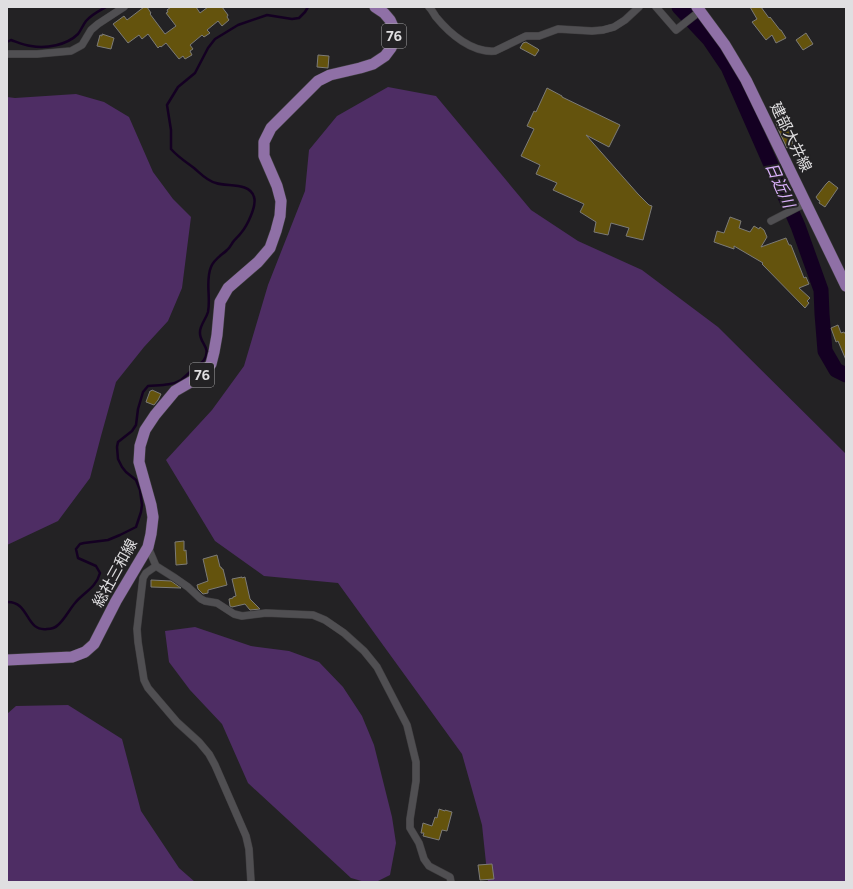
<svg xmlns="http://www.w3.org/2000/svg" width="853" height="889" font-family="Figtree,'Noto Sans JP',sans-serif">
<rect width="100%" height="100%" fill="#232224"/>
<g fill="#4e2d64">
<polygon points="388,87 436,96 531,210 578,241 642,270 718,327 846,454 846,882 488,882 482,825 462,754 338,583 264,576 215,541 166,460 212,410 244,366 268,285 305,191 309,150 337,116"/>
<polygon points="76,94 104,102 129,117 153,172 173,199 191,217 182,288 168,321 144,347 116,382 101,436 90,478 58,521 7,545 7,97 15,98"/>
<polygon points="195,627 251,646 289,651 319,662 343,687 362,716 374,745 392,817 396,843 390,875 376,882 365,882 351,878 248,783 222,724 190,690 169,662 165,631"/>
<polygon points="68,705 122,739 141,811 179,868 195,882 7,882 7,714 16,706"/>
</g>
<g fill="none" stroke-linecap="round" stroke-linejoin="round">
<g stroke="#140022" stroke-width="2.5">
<path d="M7 42 11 40C17 42 24 45 31 46 46 49 67 45 78 34 81 30 83 25 86 21 92 14 99 11 106 7"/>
<path d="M7 602C30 601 25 632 47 629 50 629 55 628 58 625 65 619 69 610 75 603 84 592 96 588 100 573L96 566 78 558 76 549 80 544 84 543 108 540 120 535 136 527 141 512 142 505 140 490 136 480 126 472 122 467 118 459 117 447 118 442 132 431 136 425 138 409 143 392 148 386C159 385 171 386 181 380 185 377 189 373 192 370 196 367 201 364 204 360 212 347 199 343 200 332 200 325 206 319 208 312 211 297 205 281 211 267 214 259 222 255 227 250 230 248 231 245 233 242 235 239 238 237 241 233 247 226 257 206 254 197 250 182 227 187 216 183 207 181 201 174 194 168 186 162 178 157 171 149V130L167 105 178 87 195 73 208 48 215 39 238 25 267 15 292 19 299 18 305 12 308 7"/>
</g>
<polyline stroke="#140022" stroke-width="15" points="679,7 709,39 728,67 798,226 821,290 822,314 825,351 836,370 846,375"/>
</g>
<g fill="#64530d" stroke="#7c7b78">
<polygon points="144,7 147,7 151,13 150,14 165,34 176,26 166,13 168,12 167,10 171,7 196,7 200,13 208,7 222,7 228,15 227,17 229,20 222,26 218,21 207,30 210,33 204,37 202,35 190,45 193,49 190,51 192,55 185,59 183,56 179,59 166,43 161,47 160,46 158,48 148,34 142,39 139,35 128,43 113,24 124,16 127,20"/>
<polygon points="750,7 761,7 769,18 770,17 780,30 781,30 786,38 776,43 772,35 766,40 752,22 757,19"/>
<polygon points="806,33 813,44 803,50 796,40"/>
<polygon points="102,34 114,38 111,49 97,46 100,35 102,36"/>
<polygon points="526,42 538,49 539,50 535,56 520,48 523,43"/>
<polygon points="318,55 329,56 328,68 317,67"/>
<polygon points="547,88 562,96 562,97 620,125 609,147 586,135 638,194 649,205 652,206 643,240 626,236 629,228 611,223 608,235 594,232 596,222 580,212 584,204 553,190 557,183 536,174 540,165 521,156 534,129 527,126 534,111 536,112"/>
<polygon points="784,119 791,134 793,141 792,142 793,145 787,148 779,131 776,123"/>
<polygon points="829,181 838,188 825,207 819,203 820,201 818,200 816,197 826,184"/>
<polygon points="730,217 741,221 739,228 750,232 754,226 759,229 760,227 764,230 767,237 761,247 786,238 789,245 791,245 804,278 806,277 809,284 799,288 810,298 807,301 809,303 805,308 762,264 763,263 734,246 734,249 714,242 717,231 724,233"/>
<polygon points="838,325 841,333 844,332 846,335 846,360 838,341 836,342 831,328"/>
<polygon points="152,390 161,394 158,400 154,405 146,402 150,391 151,391"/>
<polygon points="184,541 184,551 186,550 187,564 176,565 175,542"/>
<polygon points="217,555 220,567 221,567 222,569 223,569 227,585 208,590 208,593 203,594 198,589 197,585 208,581 203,559"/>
<polygon points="242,577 242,578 245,577 250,599 260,609 250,610 245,604 232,607 230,606 229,599 233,598 233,597 236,596 232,579"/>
<polygon points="151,580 171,581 181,588 151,587"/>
<polygon points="439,809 445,811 445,810 452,812 447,831 442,830 439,840 423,836 424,833 421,833 423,823 432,826 435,817 437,818"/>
<polygon points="492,864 494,879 480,880 478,865"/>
</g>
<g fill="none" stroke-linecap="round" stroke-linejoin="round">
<defs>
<g id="minor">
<path d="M429 7C432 10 434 14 436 17 450 34 472 53 495 51L526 36H539L558 29 592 31 603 30 614 27 625 20 639 7"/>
<polyline points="656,7 676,30 700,11"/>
<polyline points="7,54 37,54 71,51 82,45 91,30 98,24 124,7"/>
<polyline points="771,221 806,203"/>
<polyline points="148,547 156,566 175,578 188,587 201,599 205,601 217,603 234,614 242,616 266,613 313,615 325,620 344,633 364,651 377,667 407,725 416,762 416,781 410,819 410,828 419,843 424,859 429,866 450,877 451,882"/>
<polyline points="156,566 146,573 143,578 137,629 138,642 144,680 148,688 177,722 199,742 209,754 215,765 246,836 249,849 251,882"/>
</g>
<g id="primary">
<polyline points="697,7 725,45 746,80 846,286"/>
<polyline points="7,660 72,657 85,652 94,644 116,601 148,547 151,534 153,517 151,505 139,462 140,446 145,430 155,415 175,391 201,376 211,364 214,352 217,335 220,302 228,288 258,262 270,248 276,231 280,216 281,201 277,186 264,156 264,142 271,128 318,81 330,75 360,68 373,64 385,56 391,48 394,39 394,29 390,20 384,13 375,7"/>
</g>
</defs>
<use href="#minor" stroke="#403f41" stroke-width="8"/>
<use href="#primary" stroke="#403f41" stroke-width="12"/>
<use href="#minor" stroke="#504f52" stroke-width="7"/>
<use href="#primary" stroke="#8f70a6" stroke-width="11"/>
</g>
<g text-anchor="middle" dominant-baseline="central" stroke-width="4" stroke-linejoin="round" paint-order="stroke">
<g fill="#232224" stroke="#a7a6a8" stroke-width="1">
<rect x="382" y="24" width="24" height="24" rx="3"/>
<rect x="190" y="363" width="24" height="24" rx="3"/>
</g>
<g font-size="14" font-weight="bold" fill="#e0dfe1">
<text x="394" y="36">76</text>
<text x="202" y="375">76</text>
</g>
<g font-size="15" fill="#e0dfe1" stroke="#232224">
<text transform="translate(791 137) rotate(64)">建部大井線</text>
<text transform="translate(115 573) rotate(-61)">総社三和線</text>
</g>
<g font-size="16" font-style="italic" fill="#d9b0f9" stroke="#232224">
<text transform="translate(780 185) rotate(66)">日近川</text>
</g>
</g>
<rect width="853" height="889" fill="none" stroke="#e0dfe1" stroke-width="16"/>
</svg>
